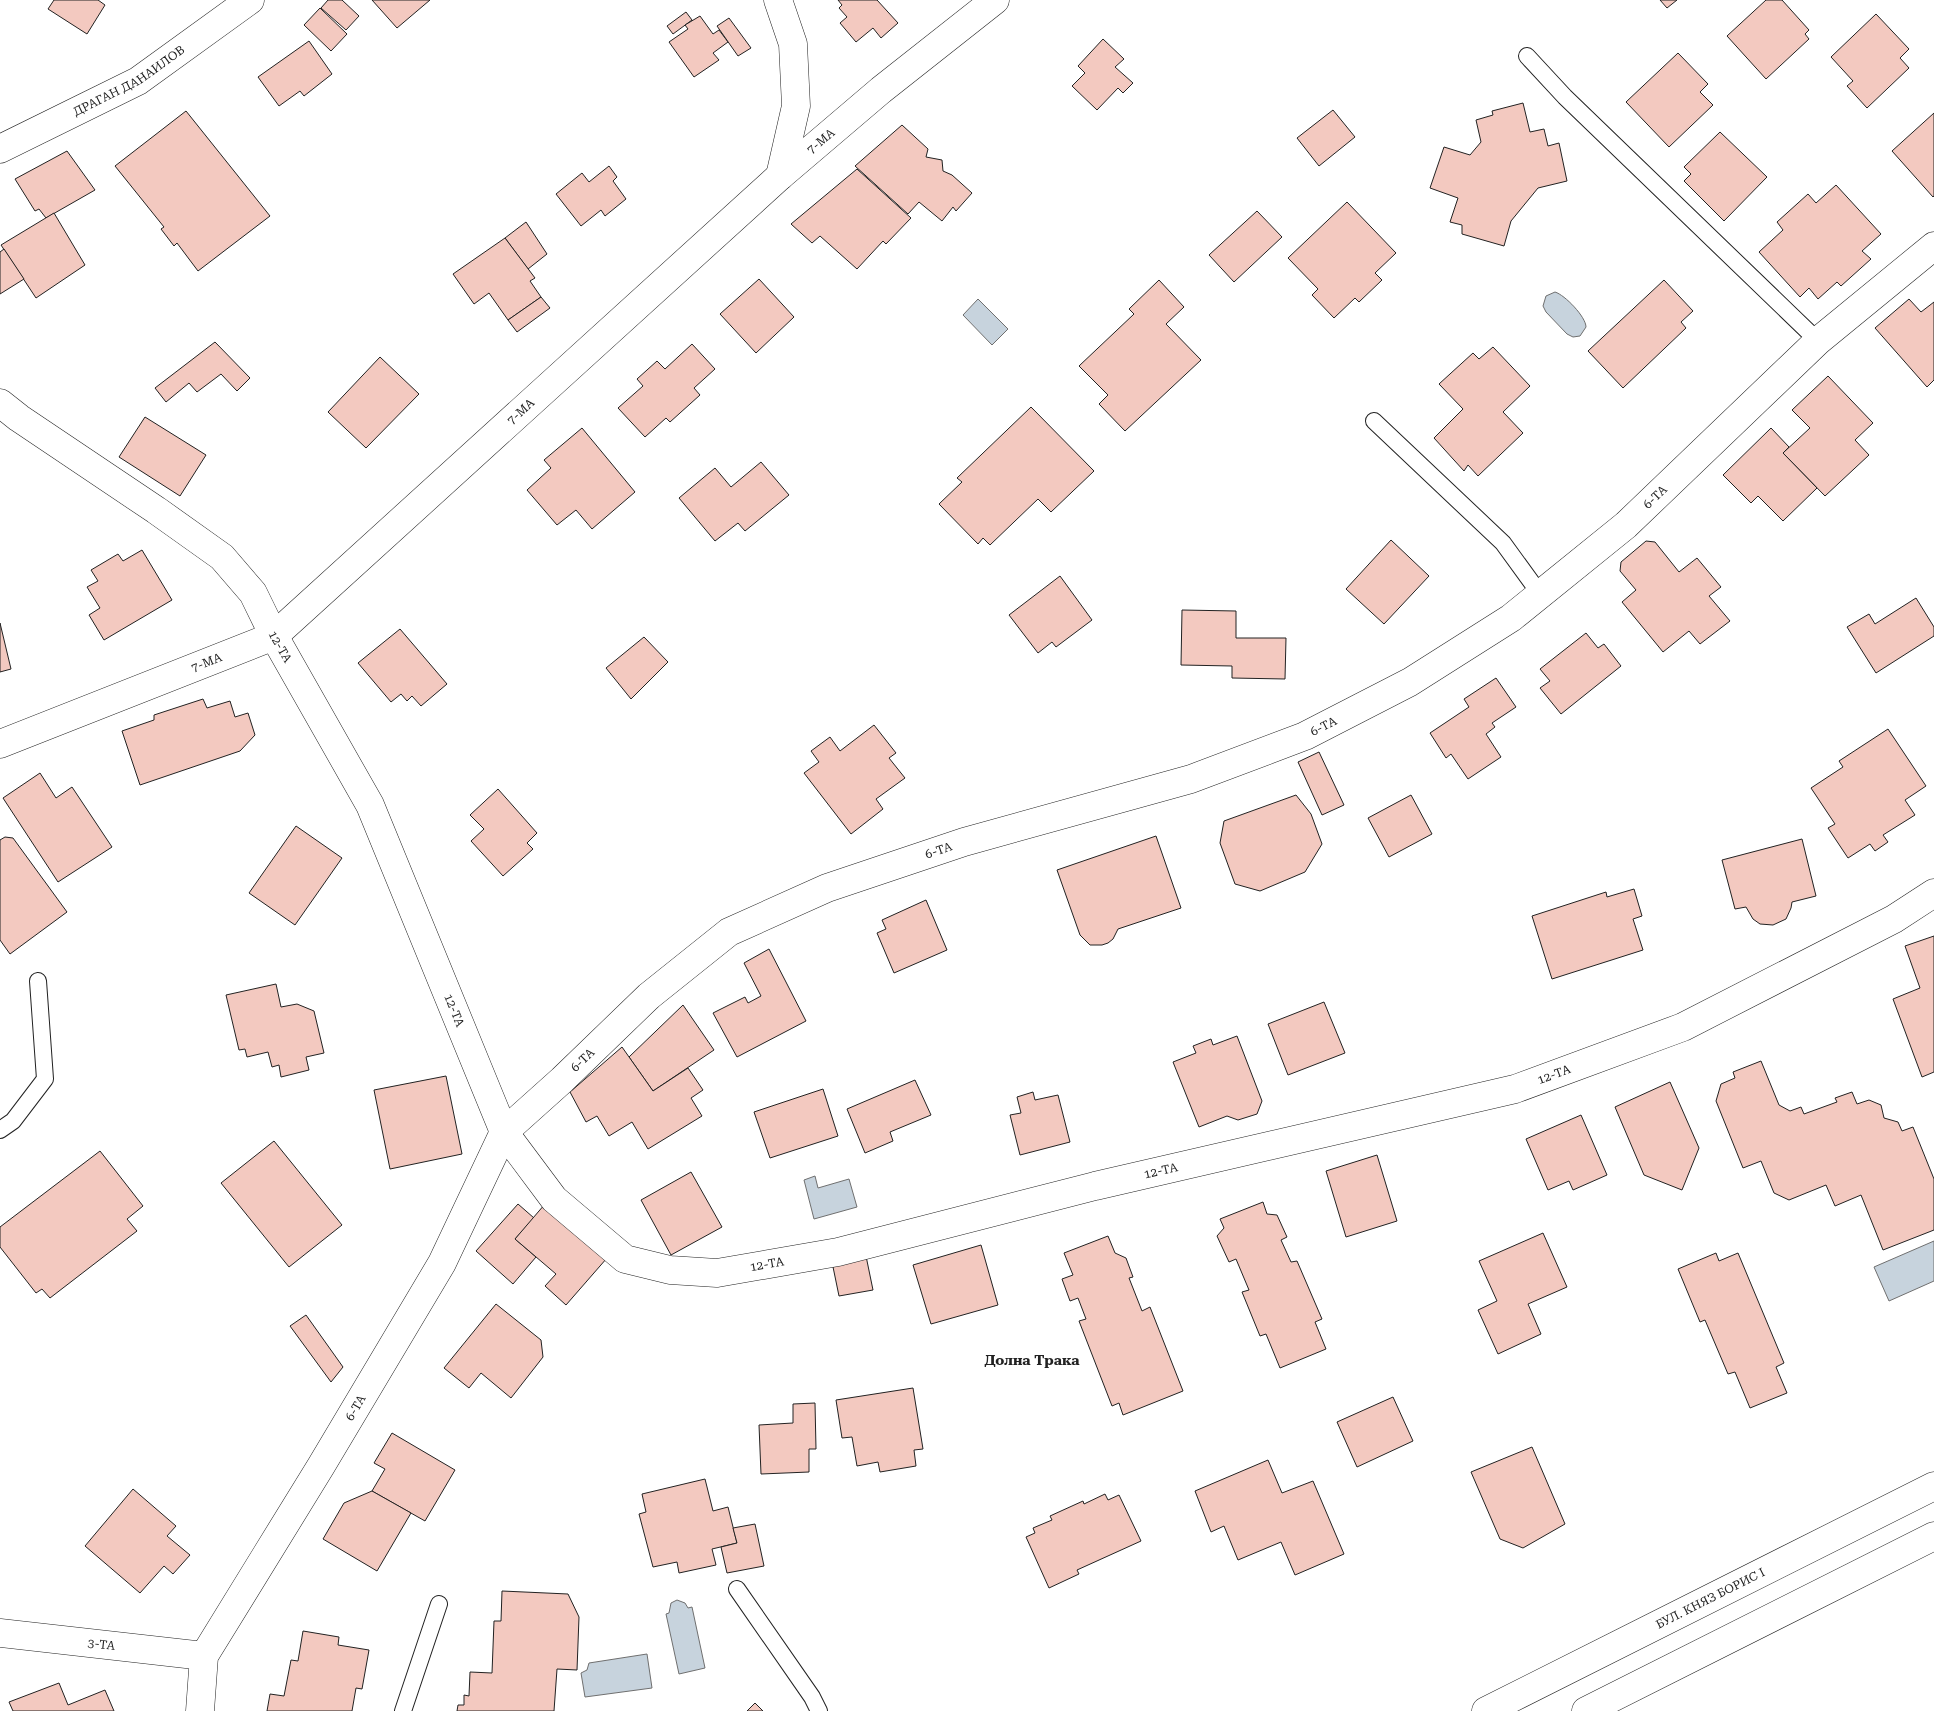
<svg xmlns="http://www.w3.org/2000/svg" width="1934" height="1711" font-family="'Roboto Serif',serif">
<rect width="100%" height="100%" fill="#fff"/>
<g fill="#c7d3dd" stroke="#6f6f6f">
<path d="M1555 292C1565 295 1586 317 1586 327L1580 336 1573 337 1567 334 1546 312 1543 306 1546 296Z"/>
<polygon points="978,299 1008,329 992,345 963,315"/>
<polygon points="815,1176 818,1188 849,1179 857,1207 814,1219 804,1180"/>
<polygon points="1934,1241 1934,1281 1889,1301 1874,1267"/>
<polygon points="677,1600 685,1603 688,1608 692,1607 705,1668 679,1674 666,1614 669,1613 671,1603"/>
<polygon points="647,1654 652,1688 585,1697 581,1673 587,1670 589,1663"/>
</g>
<g fill="#f3c9c0" stroke="#222">
<polygon points="54,0 98,0 105,5 87,34 48,9"/>
<polygon points="328,0 342,0 359,16 346,30 321,8"/>
<polygon points="372,0 430,0 397,28"/>
<polygon points="838,0 877,0 898,23 881,38 873,28 856,42 840,23 847,17 839,8 842,5"/>
<polygon points="1660,0 1677,0 1667,8"/>
<polygon points="1766,0 1782,0 1809,30 1805,34 1809,39 1766,79 1727,36"/>
<polygon points="320,8 347,34 331,51 304,25"/>
<polygon points="686,12 692,20 673,34 667,26"/>
<polygon points="1876,14 1909,49 1900,58 1909,68 1867,108 1847,86 1853,81 1831,57"/>
<polygon points="700,16 713,34 719,30 728,42 713,53 719,60 694,77 669,42 688,29 685,25"/>
<polygon points="729,18 751,48 738,56 717,26"/>
<polygon points="1103,39 1124,59 1115,67 1133,83 1123,93 1118,88 1097,110 1072,86 1085,73 1078,66"/>
<polygon points="309,41 332,74 304,96 300,91 279,106 258,77"/>
<polygon points="1678,53 1708,84 1700,92 1713,105 1669,147 1626,102"/>
<polygon points="1523,103 1530,132 1544,129 1548,146 1559,143 1567,181 1538,188 1511,221 1504,246 1462,234 1462,225 1450,222 1458,198 1430,188 1444,147 1470,155 1481,142 1476,120 1493,115 1492,111"/>
<polygon points="1333,110 1355,137 1319,166 1297,138"/>
<polygon points="186,111 270,216 198,271 177,243 174,246 161,229 164,227 115,166"/>
<polygon points="1934,113 1934,196 1933,197 1892,151"/>
<polygon points="902,125 928,149 926,157 942,160 943,171 952,175 972,193 956,211 953,207 942,221 919,202 908,214 855,166"/>
<polygon points="1720,132 1767,177 1724,221 1684,181 1691,174 1684,167"/>
<polygon points="67,151 95,190 46,218 39,209 35,211 15,179"/>
<polygon points="609,166 617,177 613,181 626,199 605,216 601,210 581,226 556,194 582,173 589,182"/>
<polygon points="857,169 911,218 886,244 883,241 857,269 820,236 812,243 791,224"/>
<polygon points="1836,185 1881,234 1862,251 1871,259 1841,286 1837,282 1818,299 1809,288 1800,297 1759,252 1783,230 1777,222 1808,194 1816,203"/>
<polygon points="1347,202 1396,253 1375,273 1382,280 1359,302 1355,298 1334,318 1312,295 1318,289 1288,258"/>
<polygon points="1257,211 1282,237 1234,282 1209,255"/>
<polygon points="54,213 85,265 36,298 1,245"/>
<polygon points="526,222 547,254 528,269 505,238"/>
<polygon points="505,238 535,278 530,281 541,297 508,320 489,293 474,304 453,274"/>
<polygon points="4,249 24,279 0,294 0,252"/>
<polygon points="759,279 794,317 756,353 720,314"/>
<polygon points="1159,280 1184,307 1166,324 1201,360 1125,431 1099,404 1108,395 1079,366 1134,314 1129,309"/>
<polygon points="1664,280 1693,311 1681,322 1686,328 1623,388 1588,351"/>
<polygon points="541,297 550,308 517,332 508,320"/>
<polygon points="1909,299 1921,312 1934,302 1934,380 1927,387 1875,328"/>
<polygon points="215,342 250,378 237,391 221,374 197,392 189,383 166,402 155,388"/>
<polygon points="692,344 715,369 694,388 700,395 670,422 666,418 645,437 618,408 643,386 637,379 657,361 665,369"/>
<polygon points="1493,347 1530,386 1503,412 1523,433 1478,476 1468,465 1464,471 1434,438 1463,409 1439,384 1473,353 1479,359"/>
<polygon points="380,357 419,394 366,448 328,412"/>
<polygon points="1828,376 1873,423 1855,440 1869,455 1825,496 1783,453 1810,428 1792,410"/>
<polygon points="1031,407 1094,471 1051,512 1038,499 990,545 983,538 978,544 939,504 962,482 957,478"/>
<polygon points="145,417 206,455 180,496 119,457"/>
<polygon points="582,428 635,492 592,529 576,510 557,525 527,490 551,468 544,460"/>
<polygon points="1771,428 1789,447 1783,453 1817,488 1783,521 1758,496 1751,503 1723,475"/>
<polygon points="761,462 789,495 745,531 738,523 715,541 679,498 715,468 731,487"/>
<polygon points="1391,540 1429,576 1384,624 1346,589"/>
<polygon points="1646,541 1655,542 1679,572 1697,558 1721,587 1709,596 1730,621 1700,644 1689,631 1663,652 1622,602 1636,590 1620,571 1621,562"/>
<polygon points="142,550 172,600 104,640 89,615 100,608 87,587 98,581 91,570 118,554 123,561"/>
<polygon points="1060,576 1092,620 1056,647 1052,642 1038,653 1009,615"/>
<polygon points="1916,598 1934,627 1934,636 1876,673 1847,627 1869,614 1875,624"/>
<polygon points="1182,610 1236,611 1236,638 1286,638 1285,679 1232,678 1232,666 1181,665"/>
<polygon points="0,623 11,669 0,672"/>
<polygon points="400,629 447,684 421,706 412,696 407,701 401,694 391,702 358,663"/>
<polygon points="1586,633 1598,648 1604,644 1621,666 1561,714 1540,688 1550,681 1540,669"/>
<polygon points="644,637 668,662 631,699 606,668"/>
<polygon points="1496,678 1516,707 1492,723 1495,727 1486,734 1501,757 1468,779 1451,754 1446,758 1430,733 1469,707 1464,699"/>
<polygon points="203,699 207,708 230,701 235,717 248,713 255,735 240,751 140,785 122,731 154,720 154,715"/>
<polygon points="874,725 896,753 889,758 905,778 876,799 883,809 851,834 804,773 819,762 811,751 830,737 840,751"/>
<polygon points="1888,729 1926,786 1905,800 1915,815 1883,835 1888,842 1875,851 1870,844 1848,858 1828,828 1835,824 1811,788 1843,767 1839,761"/>
<polygon points="1319,752 1344,805 1322,815 1298,762"/>
<polygon points="40,773 56,798 72,787 112,847 58,882 3,798"/>
<polygon points="498,789 537,833 527,843 533,849 503,876 471,841 484,829 470,815"/>
<polygon points="1296,795 1311,814 1322,844 1305,872 1260,891 1235,884 1220,843 1224,821"/>
<polygon points="1411,795 1432,834 1389,857 1368,818"/>
<polygon points="296,826 342,858 295,925 249,893"/>
<polygon points="1156,836 1181,908 1118,929 1113,939 1108,943 1102,945 1090,945 1080,935 1057,870"/>
<polygon points="5,837 13,838 67,912 10,954 0,940 0,840"/>
<polygon points="1802,839 1816,896 1792,902 1791,908 1786,919 1773,925 1760,924 1753,919 1746,907 1735,909 1722,860"/>
<polygon points="1634,889 1642,916 1633,919 1643,950 1552,979 1532,916 1606,892 1607,897"/>
<polygon points="926,900 947,950 894,973 877,933 886,929 882,920"/>
<polygon points="1934,936 1934,1072 1922,1077 1893,999 1920,988 1905,946"/>
<polygon points="769,949 806,1021 737,1057 713,1013 745,997 748,1003 761,996 744,963"/>
<polygon points="276,984 281,1007 297,1004 314,1011 324,1053 306,1057 309,1070 281,1077 279,1065 272,1067 268,1052 247,1057 245,1049 239,1050 226,995"/>
<polygon points="1324,1002 1345,1053 1288,1075 1268,1024"/>
<polygon points="683,1005 714,1050 653,1091 629,1057"/>
<polygon points="1237,1036 1262,1101 1257,1114 1238,1120 1227,1116 1199,1127 1173,1062 1196,1053 1193,1046 1211,1039 1213,1045"/>
<polygon points="622,1047 653,1091 688,1068 703,1090 691,1098 702,1116 648,1149 632,1122 609,1136 597,1116 586,1122 570,1092"/>
<polygon points="1761,1061 1779,1105 1790,1111 1801,1107 1804,1114 1837,1102 1835,1098 1852,1092 1857,1104 1869,1100 1881,1105 1884,1118 1898,1122 1902,1131 1913,1127 1934,1179 1934,1230 1883,1250 1861,1195 1835,1206 1826,1185 1789,1200 1774,1193 1761,1161 1743,1168 1716,1101 1721,1084 1735,1078 1733,1072"/>
<polygon points="446,1076 462,1154 390,1169 374,1090"/>
<polygon points="915,1080 931,1115 890,1132 893,1141 865,1153 847,1109"/>
<polygon points="1670,1082 1699,1148 1682,1190 1644,1175 1615,1107"/>
<polygon points="823,1089 838,1136 770,1158 754,1112"/>
<polygon points="1033,1092 1035,1100 1058,1095 1070,1142 1020,1155 1010,1115 1021,1113 1017,1097"/>
<polygon points="1581,1115 1607,1175 1573,1190 1569,1181 1548,1190 1526,1139"/>
<polygon points="274,1141 342,1225 289,1267 221,1183"/>
<polygon points="100,1151 143,1206 127,1219 137,1231 50,1298 42,1289 36,1293 0,1247 0,1227"/>
<polygon points="1377,1155 1397,1221 1346,1237 1326,1171"/>
<polygon points="691,1172 722,1227 671,1255 641,1200"/>
<polygon points="1263,1202 1267,1214 1277,1215 1287,1237 1281,1240 1291,1262 1297,1261 1322,1319 1315,1322 1326,1349 1280,1368 1266,1334 1260,1336 1242,1292 1249,1290 1236,1259 1229,1262 1217,1236 1224,1228 1220,1219"/>
<polygon points="518,1204 534,1218 515,1239 536,1257 513,1284 476,1251"/>
<polygon points="545,1204 607,1258 566,1305 545,1286 556,1274 515,1239"/>
<polygon points="1543,1233 1567,1287 1528,1304 1541,1334 1498,1354 1478,1310 1497,1301 1479,1261"/>
<polygon points="1108,1236 1115,1253 1126,1258 1133,1277 1129,1278 1142,1311 1150,1307 1183,1391 1123,1415 1119,1403 1112,1406 1079,1321 1086,1319 1078,1298 1070,1301 1062,1279 1073,1275 1064,1253"/>
<polygon points="981,1245 998,1305 931,1324 913,1265"/>
<polygon points="1716,1253 1719,1261 1738,1253 1784,1363 1776,1367 1787,1393 1750,1408 1735,1372 1728,1374 1705,1320 1700,1322 1678,1269"/>
<polygon points="866,1256 873,1290 839,1296 832,1262"/>
<polygon points="496,1304 541,1340 543,1357 511,1398 481,1373 469,1388 444,1368"/>
<polygon points="306,1315 343,1367 331,1382 290,1326"/>
<polygon points="913,1388 923,1449 914,1450 916,1466 880,1472 878,1462 857,1466 852,1437 842,1438 836,1400"/>
<polygon points="1393,1397 1413,1441 1357,1467 1337,1422"/>
<polygon points="815,1403 816,1449 809,1449 809,1472 761,1474 759,1425 793,1423 793,1404"/>
<polygon points="392,1433 455,1470 425,1521 372,1491 385,1469 374,1463"/>
<polygon points="1532,1447 1565,1524 1523,1548 1500,1539 1471,1472"/>
<polygon points="1268,1460 1282,1493 1313,1481 1344,1554 1295,1575 1281,1542 1238,1560 1224,1526 1211,1532 1195,1491"/>
<polygon points="705,1479 713,1511 728,1507 737,1543 712,1549 716,1565 679,1573 677,1562 653,1567 639,1514 646,1512 642,1494"/>
<polygon points="133,1489 176,1526 167,1536 190,1555 173,1574 164,1566 140,1593 85,1546"/>
<polygon points="372,1491 411,1513 377,1571 323,1539 344,1503"/>
<polygon points="1105,1494 1108,1500 1119,1495 1141,1541 1077,1570 1079,1574 1049,1588 1026,1537 1035,1533 1033,1528 1052,1520 1050,1516 1083,1501 1084,1504"/>
<polygon points="755,1524 764,1566 727,1573 721,1547 737,1543 733,1528"/>
<polygon points="502,1591 568,1594 579,1617 577,1670 557,1669 554,1711 457,1711 458,1705 464,1705 464,1695 469,1696 470,1672 492,1673 494,1621 501,1621"/>
<polygon points="303,1631 339,1637 338,1645 369,1650 362,1689 356,1688 352,1711 267,1711 270,1694 284,1696 291,1660 298,1661"/>
<polygon points="59,1683 68,1705 105,1690 114,1711 13,1711 9,1702"/>
<polygon points="755,1703 763,1711 747,1711"/>
</g>
<g fill="none" stroke-linecap="round" stroke-linejoin="round">
<defs>
<g id="service">
<polyline points="1527,56 1565,97 1818,341"/>
<polyline points="1374,421 1503,543 1540,594"/>
<polyline points="0,1130 13,1121 45,1079 38,981"/>
<polyline points="737,1589 812,1697 819,1711"/>
<polyline points="403,1711 439,1604"/>
</g>
<g id="minor">
<polyline points="778,0 793,44 796,106 780,176"/>
<path id="s1" d="M0 149 138 81 250 0"/>
<path id="s2" d="M0 403 19 418 156 510 222 557 253 593 274 636 370 805 504 1132 554 1199 625 1259 670 1270 717 1273 838 1252 1095 1186 1515 1089 1683 1027 1894 919 1934 893"/>
<path id="s3" d="M0 744 274 636 780 176 881 90 995 0"/>
<path id="s4" d="M0 1633 204 1656"/>
<path id="s5" d="M200 1711 204 1656 321 1466 442 1263 504 1132 562 1080 649 996 729 932 827 888 964 842 1191 779 1305 736 1410 682 1511 618 1626 525 1818 341 1934 246"/>
</g>
<g id="trunk">
<path id="s6" d="M1486 1711 1934 1486"/>
<polyline points="1586,1711 1934,1536"/>
</g>
</defs>
<use href="#service" stroke="#222" stroke-width="18"/>
<use href="#minor" stroke="#222" stroke-width="29"/>
<use href="#trunk" stroke="#222" stroke-width="29"/>
<use href="#service" stroke="#fff" stroke-width="16"/>
<use href="#minor" stroke="#fff" stroke-width="28"/>
<use href="#trunk" stroke="#fff" stroke-width="28"/>
</g>
<g text-anchor="middle" dominant-baseline="central" stroke-width="4" stroke-linejoin="round" paint-order="stroke">
<g font-size="12" fill="#222" stroke="#fff">
<text stroke="none"><textPath href="#s1" startOffset="146">ДРАГАН ДАНАИЛОВ</textPath></text>
<text stroke="none"><textPath href="#s3" startOffset="1032">7-МА</textPath></text>
<text stroke="none"><textPath href="#s3" startOffset="628">7-МА</textPath></text>
<text stroke="none"><textPath href="#s5" startOffset="1996">6-ТА</textPath></text>
<text stroke="none"><textPath href="#s2" startOffset="378">12-ТА</textPath></text>
<text stroke="none"><textPath href="#s3" startOffset="222">7-МА</textPath></text>
<text stroke="none"><textPath href="#s5" startOffset="1591">6-ТА</textPath></text>
<text stroke="none"><textPath href="#s5" startOffset="1186">6-ТА</textPath></text>
<text stroke="none"><textPath href="#s2" startOffset="782">12-ТА</textPath></text>
<text stroke="none"><textPath href="#s5" startOffset="766">6-ТА</textPath></text>
<text stroke="none"><textPath href="#s2" startOffset="2044">12-ТА</textPath></text>
<text stroke="none"><textPath href="#s2" startOffset="1639">12-ТА</textPath></text>
<text stroke="none"><textPath href="#s2" startOffset="1234">12-ТА</textPath></text>
<text stroke="none"><textPath href="#s5" startOffset="346">6-ТА</textPath></text>
<text stroke="none"><textPath href="#s6" startOffset="251">БУЛ. КНЯЗ БОРИС I</textPath></text>
<text stroke="none"><textPath href="#s4" startOffset="102">3-ТА</textPath></text>
</g>
<g font-size="14" font-weight="bold" fill="#222" stroke="#fff">
<text x="1032" y="1360">Долна Трака</text>
</g>
</g>
</svg>
